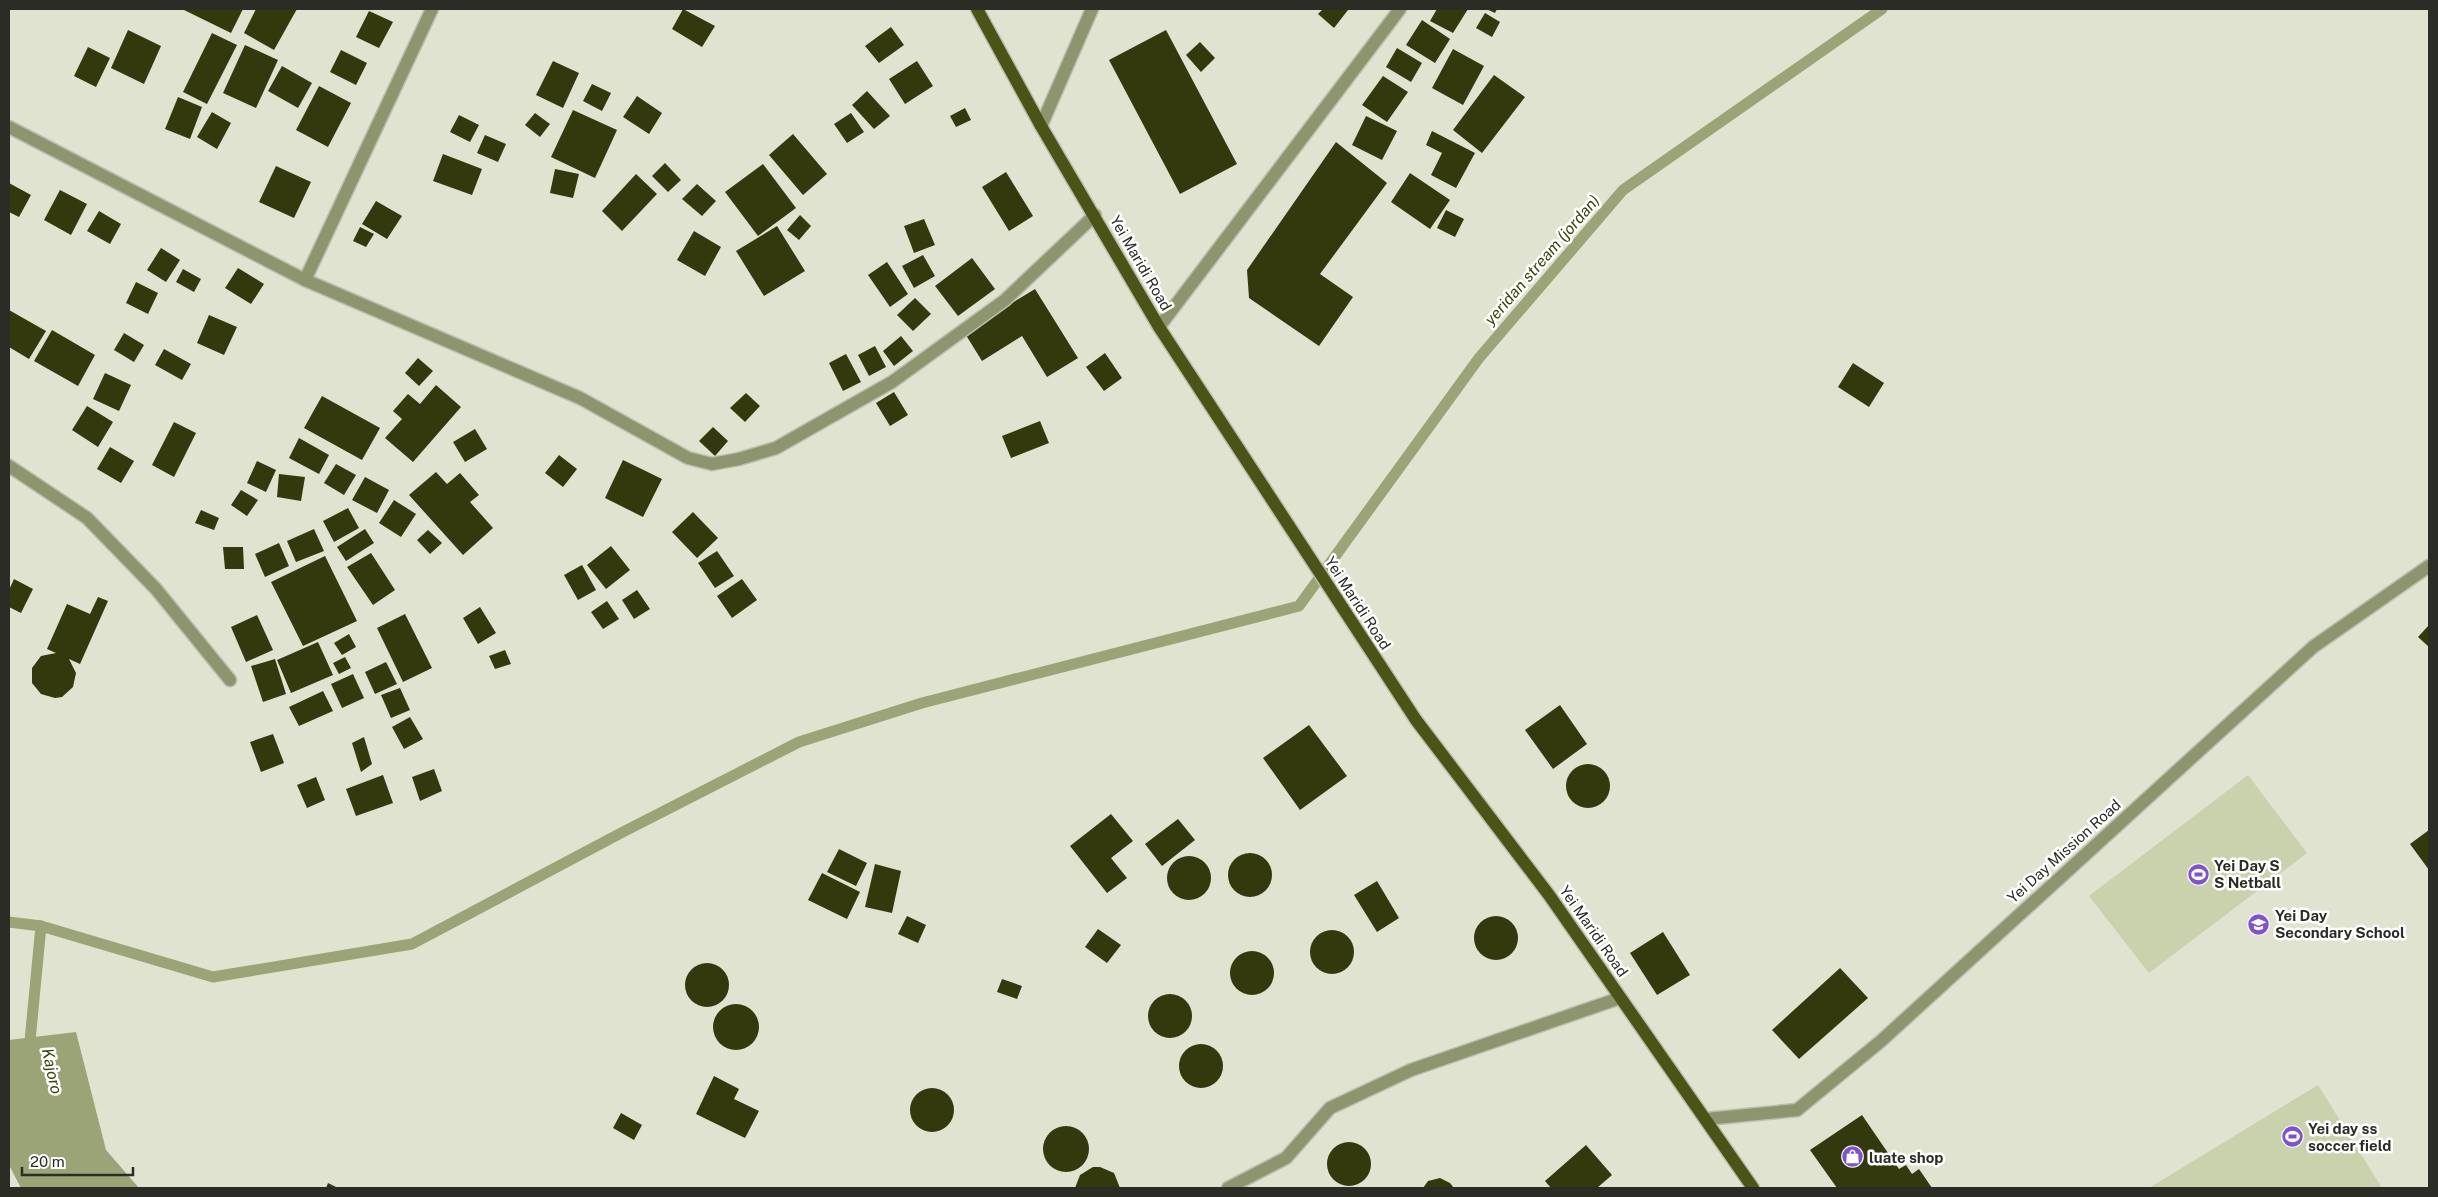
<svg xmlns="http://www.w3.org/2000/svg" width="2438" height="1197" font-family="'Public Sans',sans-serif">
<rect width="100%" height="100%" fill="#dfe3d0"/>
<g fill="#cad1ad">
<polygon points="2248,775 2307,853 2149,973 2089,896"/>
<polygon points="2318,1085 2382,1188 2149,1188"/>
</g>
<polygon fill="#9ba476" points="76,1032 106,1150 139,1188 21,1188 9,1165 9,1040"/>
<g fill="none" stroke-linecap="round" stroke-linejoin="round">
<g stroke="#9ba476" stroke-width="11">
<polyline points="9,922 41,926 213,977 412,944 621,833 799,742 922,703 1299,606 1479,358 1623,190 1882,9"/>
<polyline points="29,1051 41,926"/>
</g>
</g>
<g fill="#33390d">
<polygon points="182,9 243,9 231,33"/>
<polygon points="256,9 297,9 274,50 244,33"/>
<polygon points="683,9 715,26 702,47 672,29"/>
<polygon points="1323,9 1346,9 1348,10 1334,28 1318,14"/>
<polygon points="1437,9 1468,9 1453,33 1430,21"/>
<polygon points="1486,9 1497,9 1495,13"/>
<polygon points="369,11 393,22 379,48 356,37"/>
<polygon points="1485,13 1500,22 1492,37 1476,28"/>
<polygon points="1422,20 1450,39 1435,63 1406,45"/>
<polygon points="891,27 904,45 879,63 865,46"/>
<polygon points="128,30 161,46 144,84 111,68"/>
<polygon points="1166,30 1237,164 1180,194 1109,60"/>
<polygon points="212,33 237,45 207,104 183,92"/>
<polygon points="1200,42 1215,58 1201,72 1186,55"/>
<polygon points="245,45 278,60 256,108 223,93"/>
<polygon points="88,47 110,58 96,87 74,76"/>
<polygon points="1397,48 1422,63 1411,82 1386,67"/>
<polygon points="1453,49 1484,66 1463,105 1432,88"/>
<polygon points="341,50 367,63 356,85 330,72"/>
<polygon points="553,61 579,73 563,108 536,95"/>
<polygon points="917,61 933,86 905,104 889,79"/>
<polygon points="282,66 312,83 298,108 268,91"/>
<polygon points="1494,75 1525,97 1482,153 1453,130"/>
<polygon points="1383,76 1408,92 1387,122 1362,105"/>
<polygon points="592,84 611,93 602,111 583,101"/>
<polygon points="319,86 351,103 328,147 296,130"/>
<polygon points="867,91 890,116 874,129 852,105"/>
<polygon points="637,96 662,113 649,134 623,117"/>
<polygon points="178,97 202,107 190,139 165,129"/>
<polygon points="965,108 971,120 956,127 950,116"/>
<polygon points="573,110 617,130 595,178 551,157"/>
<polygon points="212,112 231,123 217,149 197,137"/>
<polygon points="535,113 550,124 540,137 525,125"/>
<polygon points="851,113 864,132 847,143 834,124"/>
<polygon points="459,115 479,125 470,142 450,132"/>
<polygon points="1366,116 1397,131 1382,160 1352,145"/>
<polygon points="1432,131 1475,153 1456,188 1431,175 1442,153 1426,145"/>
<polygon points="793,134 827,174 803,195 769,155"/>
<polygon points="485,135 506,144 498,162 477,153"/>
<polygon points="1336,142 1387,183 1320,274 1353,297 1319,346 1249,298 1247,270"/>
<polygon points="443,154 482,169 472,195 433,181"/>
<polygon points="665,163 681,180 668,192 652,176"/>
<polygon points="763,164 796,208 758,236 725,192"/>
<polygon points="276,166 311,182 294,218 259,202"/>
<polygon points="555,169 579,174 573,198 550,193"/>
<polygon points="1006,172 1033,216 1009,231 982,187"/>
<polygon points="1410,173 1450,200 1430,229 1391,202"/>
<polygon points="636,174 657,194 622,231 602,211"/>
<polygon points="9,183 31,195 19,217 9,212"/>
<polygon points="697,184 716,201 702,216 682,199"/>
<polygon points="60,190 87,204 71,235 44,220"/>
<polygon points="376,201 402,216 387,239 362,224"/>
<polygon points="1446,210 1464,219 1455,237 1437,228"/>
<polygon points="99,211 121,224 110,244 87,231"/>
<polygon points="800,215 811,226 799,240 787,230"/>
<polygon points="924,219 935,245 914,253 904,226"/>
<polygon points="777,226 805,271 764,296 736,251"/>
<polygon points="360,227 374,234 366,247 353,241"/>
<polygon points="694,231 721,247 705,276 677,260"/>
<polygon points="161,248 180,260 166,282 147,270"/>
<polygon points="923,255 935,276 914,288 902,266"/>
<polygon points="972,258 995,289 958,316 935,286"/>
<polygon points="887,262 908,294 890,307 868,275"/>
<polygon points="238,268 264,284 251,304 225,288"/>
<polygon points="183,269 201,279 194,292 176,282"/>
<polygon points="136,282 158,293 148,314 126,303"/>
<polygon points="1035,289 1078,358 1047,377 1022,336 982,361 964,332"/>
<polygon points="915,298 931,314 913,331 897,315"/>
<polygon points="9,310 46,331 29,359 9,347"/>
<polygon points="209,315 237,327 224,355 197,343"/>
<polygon points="52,330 95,355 78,386 34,361"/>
<polygon points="124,333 144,345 134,362 114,350"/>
<polygon points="901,336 913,351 894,366 883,351"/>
<polygon points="875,346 886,367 869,376 858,355"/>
<polygon points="164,349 191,364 182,380 155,365"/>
<polygon points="1105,353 1122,378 1104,391 1086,367"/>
<polygon points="846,354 861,382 843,391 829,363"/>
<polygon points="418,358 433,371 419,386 405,373"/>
<polygon points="1853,363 1884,383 1869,407 1838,387"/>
<polygon points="105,373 131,385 119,411 93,399"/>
<polygon points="436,385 461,407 413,462 385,438 402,419 393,411 408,394 420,404"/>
<polygon points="894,392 908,415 890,426 876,403"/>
<polygon points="746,393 760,406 745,422 730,408"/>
<polygon points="322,396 380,428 362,460 304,428"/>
<polygon points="87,406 113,422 98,447 72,430"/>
<polygon points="1040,421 1049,443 1011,458 1002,436"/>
<polygon points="174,422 196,433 174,477 152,465"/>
<polygon points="713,427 728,441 715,456 699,441"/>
<polygon points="475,429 487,449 465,462 453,442"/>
<polygon points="299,438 329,455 319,474 289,458"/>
<polygon points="110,447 134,461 121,483 97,469"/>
<polygon points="559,455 577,469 563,487 545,473"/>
<polygon points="623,460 662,479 643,517 605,498"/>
<polygon points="257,461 276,470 266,492 247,483"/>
<polygon points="336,464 356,475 344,495 324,483"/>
<polygon points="436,472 447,484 460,473 479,495 470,502 493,528 463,555 409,495"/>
<polygon points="279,474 305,477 301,501 277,497"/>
<polygon points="365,477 389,490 377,513 352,500"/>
<polygon points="241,490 258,500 247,516 231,505"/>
<polygon points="394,500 416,514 401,537 379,523"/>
<polygon points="348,508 359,528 334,542 323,521"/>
<polygon points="201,510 219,518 214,530 195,523"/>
<polygon points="693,512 718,538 697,558 672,532"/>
<polygon points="314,529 324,551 296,562 287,541"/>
<polygon points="365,529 374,543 346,561 337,547"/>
<polygon points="428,530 442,543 430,554 417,540"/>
<polygon points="279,543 289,566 265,577 255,554"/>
<polygon points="611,546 630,570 606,589 587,565"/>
<polygon points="223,547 243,547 244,569 225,569"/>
<polygon points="717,551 734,576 715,588 698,563"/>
<polygon points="371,553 395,590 373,605 347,567"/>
<polygon points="325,556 357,621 303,646 271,582"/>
<polygon points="582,565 596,590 578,600 564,575"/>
<polygon points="14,579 33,589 21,613 9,607 9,590"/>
<polygon points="742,579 757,600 732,618 717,596"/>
<polygon points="637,590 650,609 634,619 622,600"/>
<polygon points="98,597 108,601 80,664 69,659 76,673 73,687 62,697 55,698 41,694 32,683 32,668 41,656 56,653 47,649 67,604 90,614"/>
<polygon points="607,601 619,619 603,629 591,612"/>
<polygon points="480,607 496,633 478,644 463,618"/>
<polygon points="405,614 432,668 403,682 377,628"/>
<polygon points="257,615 273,650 246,662 231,627"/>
<polygon points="2429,625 2429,647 2418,637"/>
<polygon points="349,634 356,647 342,655 334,643"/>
<polygon points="318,642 333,675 291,693 277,660"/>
<polygon points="505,650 511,664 495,669 489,656"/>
<polygon points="345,657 351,668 339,674 333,663"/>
<polygon points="275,659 286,694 263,702 251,666"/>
<polygon points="386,662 397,684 375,694 365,672"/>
<polygon points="353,674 364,698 342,708 331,684"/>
<polygon points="400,688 410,710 391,718 381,695"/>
<polygon points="323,691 333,711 299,726 289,707"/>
<polygon points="1560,705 1587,744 1553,769 1525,730"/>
<polygon points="410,717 423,739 404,749 392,727"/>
<polygon points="1309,725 1347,776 1300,810 1263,758"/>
<polygon points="273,734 284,763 261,772 250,742"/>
<polygon points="364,737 372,764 361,772 352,743"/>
<circle cx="1588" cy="786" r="22"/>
<polygon points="434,769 442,791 420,801 412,777"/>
<polygon points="383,775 393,803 356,816 346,789"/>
<polygon points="316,777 325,800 307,808 297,785"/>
<polygon points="1111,814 1133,841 1111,858 1127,878 1107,893 1070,846"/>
<polygon points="1178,819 1195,840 1162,866 1145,844"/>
<polygon points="2429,830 2429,870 2410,844"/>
<polygon points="839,849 867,863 856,886 827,872"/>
<circle cx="1250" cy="875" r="22"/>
<circle cx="1189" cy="878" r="22"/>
<polygon points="875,864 901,871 892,913 865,907"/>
<polygon points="822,873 860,892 847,919 808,900"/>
<polygon points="1377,881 1399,918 1377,932 1354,895"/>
<circle cx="1496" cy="938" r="22"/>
<polygon points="907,916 926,925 918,943 898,934"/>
<polygon points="1098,929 1121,945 1107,963 1085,947"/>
<circle cx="1332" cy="952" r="22"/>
<polygon points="1663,932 1690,975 1657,995 1630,953"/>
<circle cx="1252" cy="973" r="22"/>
<circle cx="707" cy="985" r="22"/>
<polygon points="1840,968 1868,998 1799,1059 1772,1030"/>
<polygon points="1002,979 1022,986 1017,999 997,992"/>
<circle cx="1170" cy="1016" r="22"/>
<circle cx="736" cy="1027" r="23"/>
<circle cx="1201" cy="1066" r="22"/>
<polygon points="714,1076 739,1089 734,1099 759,1111 745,1138 696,1114"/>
<circle cx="932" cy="1110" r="22"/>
<polygon points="621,1113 642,1125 634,1140 613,1128"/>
<polygon points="1862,1115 1899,1169 1906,1165 1912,1174 1919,1169 1932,1188 1837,1188 1810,1150"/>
<circle cx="1066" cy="1149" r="23"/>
<circle cx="1349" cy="1164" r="22"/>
<polygon points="1586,1145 1612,1175 1597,1188 1551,1188 1545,1181"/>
<polygon points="1093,1167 1100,1167 1114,1173 1120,1188 1075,1188 1080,1175"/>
<polygon points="1440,1178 1450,1183 1454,1188 1423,1188 1428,1181"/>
<polygon points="328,1183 338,1188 326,1188"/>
</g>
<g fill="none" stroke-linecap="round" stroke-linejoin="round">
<defs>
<g id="minor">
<polyline points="1041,126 1092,9"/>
<polyline points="9,127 305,280 580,398 688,458 712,464 739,459 776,448 892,382 1005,300 1095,215"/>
<polyline points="305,280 432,9"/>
<polyline points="1159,327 1400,9"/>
<polyline points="9,466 87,518 156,589 230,680"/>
<polyline points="1228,1188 1286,1158 1330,1108 1411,1070 1620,998"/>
</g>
<polyline id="tertiary" points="1706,1119 1797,1110 1881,1041 2313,647 2429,566"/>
<polyline id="primary" points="977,9 1041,126 1159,327 1416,720 1549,895 1753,1188"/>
</defs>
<use href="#minor" stroke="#bbbeae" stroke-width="15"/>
<use href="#tertiary" stroke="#bbbeae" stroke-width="15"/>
<use href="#primary" stroke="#bbbeae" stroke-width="15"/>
<use href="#minor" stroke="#8d956e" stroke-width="12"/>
<use href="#tertiary" stroke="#8d956e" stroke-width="12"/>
<use href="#primary" stroke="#4b5416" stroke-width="12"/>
</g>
<defs>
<symbol id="stadium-disc" viewBox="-11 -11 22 22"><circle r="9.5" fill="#7f53cc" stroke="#fff"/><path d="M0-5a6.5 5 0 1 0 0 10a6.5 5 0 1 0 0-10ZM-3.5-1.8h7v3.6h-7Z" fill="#fff"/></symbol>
<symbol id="school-disc" viewBox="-11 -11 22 22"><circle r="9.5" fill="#7f53cc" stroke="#fff"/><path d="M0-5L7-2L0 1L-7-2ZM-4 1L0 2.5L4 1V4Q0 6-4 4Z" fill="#fff"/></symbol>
<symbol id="shop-disc" viewBox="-11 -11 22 22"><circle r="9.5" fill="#7f53cc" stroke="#fff"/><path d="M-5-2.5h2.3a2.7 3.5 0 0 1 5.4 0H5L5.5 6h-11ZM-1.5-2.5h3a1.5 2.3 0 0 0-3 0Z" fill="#fff"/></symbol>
</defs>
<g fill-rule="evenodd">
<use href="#stadium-disc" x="2186" y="862" width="25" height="25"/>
<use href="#school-disc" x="2246" y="912" width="25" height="25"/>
<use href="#stadium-disc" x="2280" y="1124" width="25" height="25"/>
<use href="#shop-disc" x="1840" y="1144" width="25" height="25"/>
</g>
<g text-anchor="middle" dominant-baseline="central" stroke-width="5" stroke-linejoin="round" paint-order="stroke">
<g font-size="15" fill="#2b2c25" stroke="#fff">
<text transform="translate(1141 263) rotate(60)">Yei Maridi Road</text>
<text transform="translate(1358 603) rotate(57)">Yei Maridi Road</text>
<text transform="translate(2064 851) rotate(-42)">Yei Day Mission Road</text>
<text transform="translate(1594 931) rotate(55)">Yei Maridi Road</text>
</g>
<g font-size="15" font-weight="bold" fill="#2b2c25" stroke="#fff" text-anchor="start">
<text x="2214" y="865">Yei Day S<tspan x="2214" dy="17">S Netball</tspan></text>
<text x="2275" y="915">Yei Day<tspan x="2275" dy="17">Secondary School</tspan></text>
<text x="2308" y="1128">Yei day ss<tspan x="2308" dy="17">soccer field</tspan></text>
<text x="1869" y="1157">luate shop</text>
</g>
<g font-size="16" font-style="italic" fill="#3a410a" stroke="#fff">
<text transform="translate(1542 260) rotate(-49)">yeridan stream (jordan)</text>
<text transform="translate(52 1071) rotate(78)">Kajoro</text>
</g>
</g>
<rect width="2438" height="1197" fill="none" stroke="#2b2c25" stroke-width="20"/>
<path d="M22 1167v8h111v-8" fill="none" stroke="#2b2c25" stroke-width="2.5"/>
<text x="30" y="1167" font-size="15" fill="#2b2c25" stroke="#ffffff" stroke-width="4" paint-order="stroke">20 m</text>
</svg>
